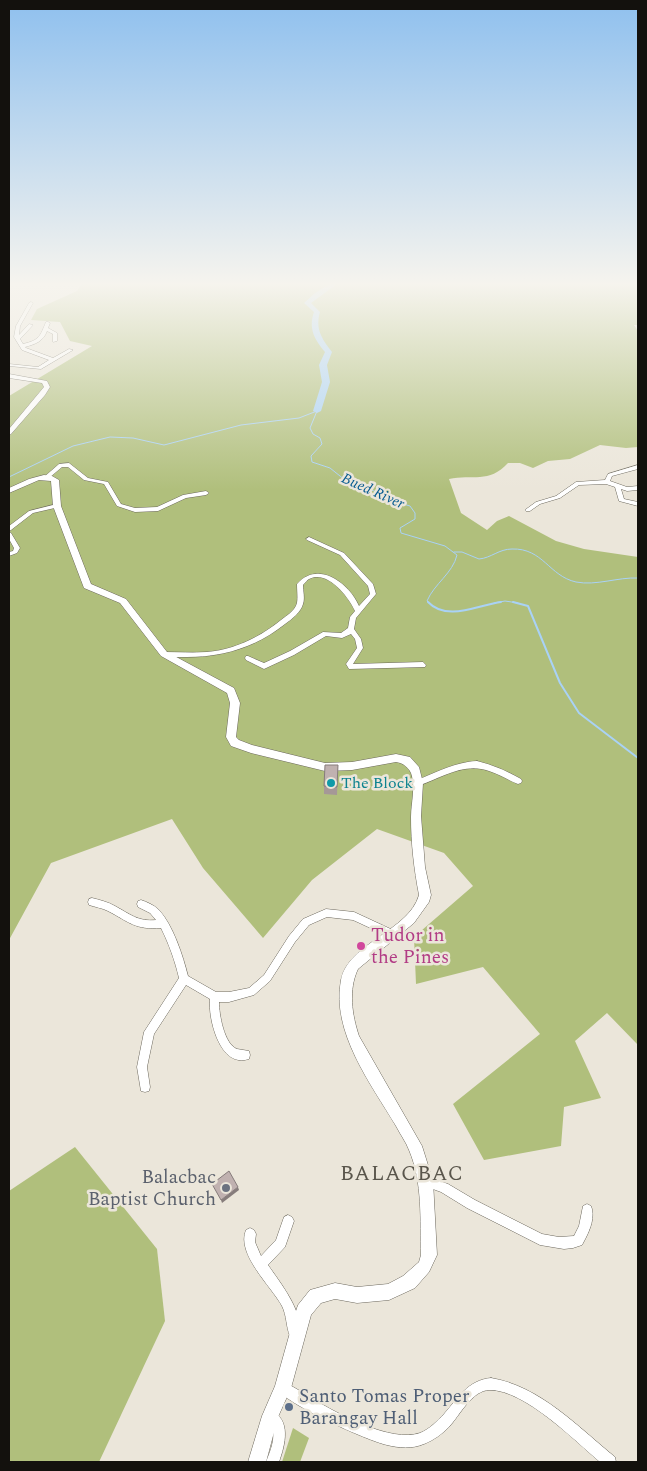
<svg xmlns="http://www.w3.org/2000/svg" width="647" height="1471" font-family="Spectral,serif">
<rect width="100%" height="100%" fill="#ebe6da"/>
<g fill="#b0bf7c">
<path d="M82 284H638V325H634L638 331V447L626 448 600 445 570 459 548 461 533 468 520 463H508C489 484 472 474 449 479L461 513 487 530 497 521 509 516 556 541 584 549 638 557V1045L607 1013 575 1041 601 1098 564 1107 561 1146 484 1160 453 1104 540 1034 483 967 416 984 414 937 473 886 444 853 377 829 312 880 263 938 203 868 172 819 51 863 9 940V396L92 346 70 341 60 322 31 320 37 309 77 291Z"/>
<polygon points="75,1147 157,1249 165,1321 99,1462 9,1462 9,1191"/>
<polygon points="293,1428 309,1438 300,1462 282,1462"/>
</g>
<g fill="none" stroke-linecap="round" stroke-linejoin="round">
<g stroke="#a9d2f6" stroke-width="1">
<path d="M317 411 310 428 313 434 320 438 322 444 311 456 312 462 330 468 345 480 374 491 386 499 410 506 415 513V519L400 528 401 533 445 546 457 555C453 573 434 584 427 601L429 603"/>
<polyline points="9,477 73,446 110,437 133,438 164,445 241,425 299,418 317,411"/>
<path d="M454 552H462L479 559C491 558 499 549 512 549 543 548 549 576 576 582 596 586 618 577 638 578"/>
<polyline points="494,603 505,601 518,603"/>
</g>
<g stroke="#a9d2f6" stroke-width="2">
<path d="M428 602C447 622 478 605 501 602"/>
<polyline points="513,602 528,606 560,683 579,713 638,758"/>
</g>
<path fill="#a9d2f6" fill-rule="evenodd" d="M330 284H337L311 303 320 312C315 329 322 339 332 352L327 365 330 382 321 411 317 413 313 411 322 382 319 365 325 352C315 340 308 329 314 312L304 303 315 293Z"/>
<defs>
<g id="street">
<path d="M31 302 33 303 20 326 19 335 29 324 33 325 20 339 23 344C40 340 40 336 46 322H48L50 323 48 328 57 333V341L53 342V334L47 331C43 342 35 344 25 347L26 348 53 358 69 349 73 350 41 369 9 366V364L38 367 49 360 22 350 14 337 16 326 29 303Z"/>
<polygon points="69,463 88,478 108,482 121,504 135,508 157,507 183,495 206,491 209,493 206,495 186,498 158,511 135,512 117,506 104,484 84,480 68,467 62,467 49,478 47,479 44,477 59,464"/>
<polygon points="638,465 638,469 612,476 610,481 627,487 638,486 638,490 627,491 621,489 624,499 638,502 638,506 619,501 615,487 606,484 579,485 560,498 540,504 530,511 526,511 525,510 536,502 556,496 576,482 605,480 608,474"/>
<polygon points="57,504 60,506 59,507 33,513 11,530 9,531 9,526 29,511"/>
<polygon points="9,532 11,533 20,548 17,553 9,556 9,552 13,551 14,548 9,539"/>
<path d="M309 537 344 553 373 584 376 594 356 618 354 629 361 639 363 648 353 664 423 662 426 665 425 667 349 669 346 664 357 648 355 639 351 634 342 638 326 636 294 655 264 669 246 660 245 658 246 656H248L264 663 290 651 323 632 341 633 348 628 350 617 355 611C349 597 327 569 309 579 307 580 305 583 303 585 303 591 305 598 303 604 301 612 292 619 285 624 255 648 220 658 181 657 174 657 168 657 162 656L161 654 162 652H164C178 652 193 653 207 652 234 650 260 637 281 620 286 616 295 611 297 603 298 598 297 590 297 584 318 560 349 583 359 606L370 594 368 586 340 555 307 540 306 539Z"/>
<path d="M477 761C493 765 507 771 521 779L522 781 521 783 518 784C508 780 499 774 489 771 464 762 441 778 418 786L415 785 414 783 415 781C435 773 455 762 477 761Z"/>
<path d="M92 898C100 900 108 902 115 906 130 914 138 922 156 920L150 913 138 907 137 904 138 901 141 900C147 902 154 905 159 910 173 925 183 956 188 976L216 992H229L249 988 264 975 289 936 303 919 326 909 354 912 395 931 397 934 395 937 392 938 353 920 327 917 309 925 295 942 270 981 254 995 229 1002H219C219 1014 224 1044 237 1049 241 1050 245 1050 249 1051L250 1055 249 1059C220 1069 208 1019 210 999L186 985 154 1034 147 1067 150 1087 149 1091 145 1092 141 1091 137 1067 144 1032 179 978C175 961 169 944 161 928 135 930 129 922 108 911 102 908 95 907 89 905L88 902 89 899Z"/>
<path d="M426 1176 448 1184 475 1200 542 1234 559 1237 574 1236 579 1226 583 1206 587 1204 591 1206C596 1219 588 1234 582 1245L573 1248 564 1249 540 1245 467 1208 441 1192 422 1185 421 1181 422 1177Z"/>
<path d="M288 1215 292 1217 294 1221 285 1247 268 1265C279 1281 307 1316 298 1336L294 1338 290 1336C286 1327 287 1316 282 1306 271 1286 236 1254 246 1230L250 1228 254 1230 256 1234 255 1242 261 1256 276 1240 284 1217Z"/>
<path d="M491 1378C540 1386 578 1427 615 1457L616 1462H600C575 1441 525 1390 490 1390 472 1390 460 1415 449 1427 442 1434 434 1440 424 1444 412 1449 399 1448 387 1445 368 1441 283 1403 277 1388L279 1384 283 1382C293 1386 303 1393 313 1399 338 1414 391 1443 420 1433 430 1429 437 1421 444 1414 458 1398 468 1380 491 1378Z"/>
<path d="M270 1410C292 1419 285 1445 279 1462H266C270 1452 277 1436 271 1426 268 1422 265 1420 264 1416L266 1412Z"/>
</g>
<g id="secondary">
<polygon points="9,374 47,381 50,387 45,395 11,434 9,435 9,429 44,387 42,383 9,378"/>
<path d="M44 475 52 476 59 480 61 506 91 584 126 599 167 652 234 688 240 703 236 737 239 740 252 745 325 763 352 762 396 754 410 757 419 767 423 783 421 816 425 867 431 895 429 902 414 923 358 969C348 990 352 1015 359 1036L422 1146 433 1181 437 1255 429 1272 415 1288 389 1300 357 1303 335 1299 321 1303 311 1315 291 1388 278 1417 266 1462H248L262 1416 275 1386 296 1311 298 1305 310 1290 335 1283 357 1287 388 1284 403 1276 419 1262 421 1255C420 1220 423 1183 409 1150 406 1142 400 1134 396 1126 371 1084 331 1032 341 980 348 943 409 931 419 895 414 869 411 843 411 817 411 803 416 787 411 773 408 767 403 763 396 762L352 770 325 771 251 753 231 746 226 737 230 703 227 693 161 656 120 603 84 588 53 506 51 481 39 480 9 493V488L29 479Z"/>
</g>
</defs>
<use href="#street" stroke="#6c685d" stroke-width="1"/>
<use href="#secondary" stroke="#6c685d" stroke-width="1"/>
<use href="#street" fill="#fff" fill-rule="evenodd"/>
<use href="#secondary" fill="#fff" fill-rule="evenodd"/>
</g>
<polygon fill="#a59897" points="338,765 337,795 324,794 324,786"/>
<polygon fill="#867c7b" points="238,1187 239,1190 222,1203 221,1200"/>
<g fill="#c0b1b0" stroke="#867c7b">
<polygon points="325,765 338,765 337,787 324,786"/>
<polygon points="229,1171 238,1187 221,1200 212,1184"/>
</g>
<linearGradient id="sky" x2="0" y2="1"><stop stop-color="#8fc0ee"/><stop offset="0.58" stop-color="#f6f4ee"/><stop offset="1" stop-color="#f6f4ee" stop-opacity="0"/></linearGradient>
<rect width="647" height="490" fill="url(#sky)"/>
<circle fill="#0f9aa8" stroke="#ebe6da" stroke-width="2" cx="331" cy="783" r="5"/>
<circle fill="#d1479c" stroke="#ebe6da" stroke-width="2" cx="361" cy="946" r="5"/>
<circle fill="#6b7280" stroke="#ebe6da" stroke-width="2" cx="226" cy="1188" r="5"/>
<circle fill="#5c6f8a" stroke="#ebe6da" stroke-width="2" cx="289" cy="1407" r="5"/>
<g text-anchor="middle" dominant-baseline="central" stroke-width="5" stroke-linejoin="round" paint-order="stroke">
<g font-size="15" font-style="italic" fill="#075b91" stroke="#ebe6da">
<text transform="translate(373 491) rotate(24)">Bued River</text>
</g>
<g font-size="16" fill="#0d838f" stroke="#ebe6da" text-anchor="start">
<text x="341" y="783">The Block</text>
</g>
<g font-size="19" fill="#b23c85" stroke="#ebe6da" text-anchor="start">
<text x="371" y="935">Tudor in<tspan x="371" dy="22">the Pines</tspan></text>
</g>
<g font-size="19" fill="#5b616d" stroke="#ebe6da" text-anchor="end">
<text x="216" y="1177">Balacbac<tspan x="216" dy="22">Baptist Church</tspan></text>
</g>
<g font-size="19" fill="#4e5e75" stroke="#ebe6da" text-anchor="start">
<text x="299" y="1396">Santo Tomas Proper<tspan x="299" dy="22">Barangay Hall</tspan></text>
</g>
<g font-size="21" letter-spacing="1" fill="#59554b" stroke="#ebe6da">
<text x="402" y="1174">BALACBAC</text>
</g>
</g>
<rect width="647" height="1471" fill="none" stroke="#13110d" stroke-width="20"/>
</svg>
